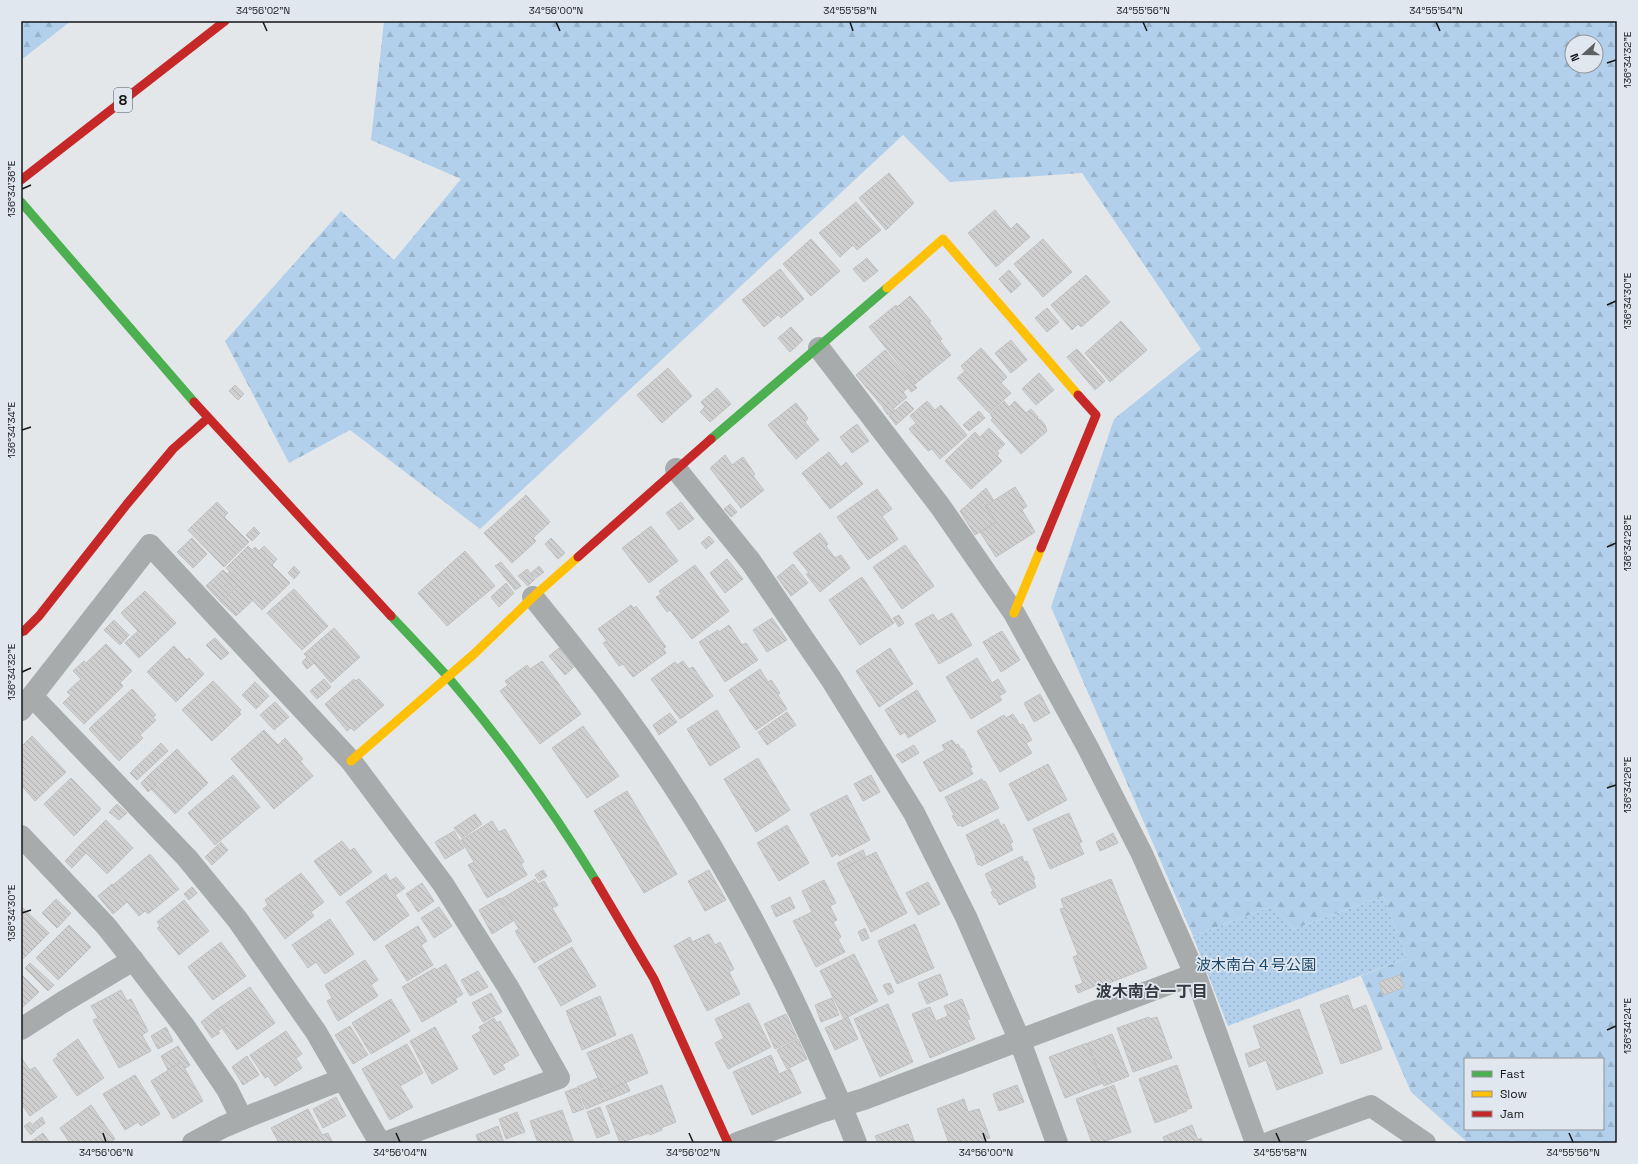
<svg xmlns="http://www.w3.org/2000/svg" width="1638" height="1164" font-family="'Space Grotesk','Noto Sans JP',sans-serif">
<defs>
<pattern id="forest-firs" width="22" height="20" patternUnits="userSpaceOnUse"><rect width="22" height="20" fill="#b2d0ec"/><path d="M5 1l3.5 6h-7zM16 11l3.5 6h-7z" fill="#98b2ca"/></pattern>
<pattern id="park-dots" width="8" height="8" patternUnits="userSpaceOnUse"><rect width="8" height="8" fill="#b2d0ec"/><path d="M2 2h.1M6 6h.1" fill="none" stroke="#98b2ca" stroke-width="1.8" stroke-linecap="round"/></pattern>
<pattern id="building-back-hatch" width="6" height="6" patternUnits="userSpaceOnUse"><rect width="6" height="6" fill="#cfcfcf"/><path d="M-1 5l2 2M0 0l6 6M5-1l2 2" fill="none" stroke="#b1b1b1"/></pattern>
</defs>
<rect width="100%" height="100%" fill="#e4e7ea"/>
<g fill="url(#forest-firs)" fill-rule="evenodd">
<polygon points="21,21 71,21 21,60"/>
<path d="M384 21H1617V1143H1468L1411 1092 1361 976 1407 958 1383 896 1294 929 1273 906 1193 936 1051 607 1114 419 1201 349 1082 173 950 182 903 135 480 529 350 430 289 463 225 341 341 211 394 260 461 179 371 140ZM1572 42H1596V66H1572ZM1465 1059H1603V1129H1465Z"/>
</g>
<polygon fill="url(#park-dots)" points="1383,896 1407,958 1228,1026 1193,936 1273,906 1294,929"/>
<g fill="url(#building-back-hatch)" stroke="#c1c1c1">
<polygon points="889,173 914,203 886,230 859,198"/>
<polygon points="856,202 881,230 857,250 853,245 840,257 819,233"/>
<polygon points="995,210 1011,229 1017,223 1030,237 996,267 968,233"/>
<polygon points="811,239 840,271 811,296 783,264"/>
<polygon points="1043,239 1072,272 1043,297 1014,264"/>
<polygon points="867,258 878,271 864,282 853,269"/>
<polygon points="780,269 804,299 781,318 778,315 764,327 742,300"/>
<polygon points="1009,270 1021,284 1011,293 999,279"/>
<polygon points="1086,275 1110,302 1081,327 1078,324 1072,330 1051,305"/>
<polygon points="910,296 931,321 929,322 942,339 940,341 951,355 915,384 869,327 896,305 897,307"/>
<polygon points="1047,308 1059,322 1047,332 1035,318"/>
<polygon points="1121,321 1147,350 1110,382 1085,353"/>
<polygon points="791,327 803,340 790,352 778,338"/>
<polygon points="1011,340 1027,360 1011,373 995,353"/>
<polygon points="981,348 1007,377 1001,383 1011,393 989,413 957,378 965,371 961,366"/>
<polygon points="1077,349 1105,381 1095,390 1067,357"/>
<polygon points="885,350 917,388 911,392 908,388 903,392 907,397 894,408 889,403 884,408 856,375"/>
<polygon points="668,368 692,396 662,423 637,395"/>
<polygon points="1039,373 1054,390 1036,405 1022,389"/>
<polygon points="235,385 244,394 238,400 229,391"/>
<polygon points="717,388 731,404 710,422 700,412 705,407 701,402"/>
<polygon points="906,401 914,409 896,425 889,416"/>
<polygon points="927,401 935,410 941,405 967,435 940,459 932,449 928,451 909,429 916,423 910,416"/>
<polygon points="1004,401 1009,407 1015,401 1026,413 1031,409 1038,417 1036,418 1041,420 1045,425 1047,431 1021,454 991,420 993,418 990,414"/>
<polygon points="796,403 808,418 805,422 819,440 796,459 768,425"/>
<polygon points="889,403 895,410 888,415 883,408"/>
<polygon points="979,411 985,418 969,431 963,425"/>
<polygon points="857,424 869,441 852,453 840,437"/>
<polygon points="989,428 1005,444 997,451 982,435"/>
<polygon points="975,432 980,437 982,435 999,453 997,456 1002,461 971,489 945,461"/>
<polygon points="829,452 841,467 846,462 863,484 830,509 802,473"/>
<polygon points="725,455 732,465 743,457 755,474 753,476 764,490 741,508 710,468"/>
<polygon points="1015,487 1027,506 1022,510 1035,532 996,557 980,532 996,522 985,506"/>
<polygon points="986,488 994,501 985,506 996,522 975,535 960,511"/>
<polygon points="877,489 892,509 882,516 898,539 868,560 837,517"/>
<polygon points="526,495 550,522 533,538 536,541 512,563 484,533"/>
<polygon points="217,502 228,513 224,517 249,542 224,567 188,530"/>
<polygon points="681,502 694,519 679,530 666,513"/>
<polygon points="730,504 737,512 731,517 724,509"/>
<polygon points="651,526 678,561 649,583 622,548"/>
<polygon points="254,527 260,533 252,541 246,535"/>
<polygon points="820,533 828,544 826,546 835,558 841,555 850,568 820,592 806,574 809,573 793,553"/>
<polygon points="709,536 714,542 706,549 701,543"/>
<polygon points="192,538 207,554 193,568 177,552"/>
<polygon points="551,538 565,553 558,559 545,544"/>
<polygon points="905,545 934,586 902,609 873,567"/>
<polygon points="248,546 252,550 255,547 259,551 264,546 277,559 272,565 290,583 262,610 227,574 230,572 226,568"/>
<polygon points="465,551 495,586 447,626 418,593"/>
<polygon points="727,559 743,579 725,593 710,573"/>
<polygon points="501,562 521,586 515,590 495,566"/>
<polygon points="793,564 808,583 791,596 777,577"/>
<polygon points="695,565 729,611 692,639 670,610 667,612 656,597 661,594 659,591"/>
<polygon points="294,566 300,572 294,579 288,573"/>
<polygon points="539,566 544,572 536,578 531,573"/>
<polygon points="527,569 535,579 528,586 518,576"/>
<polygon points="223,570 238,585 221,602 206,586"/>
<polygon points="862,577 894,623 860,645 829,600"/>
<polygon points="506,583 514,593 499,607 491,597"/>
<polygon points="238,585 253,600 236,616 221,602"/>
<polygon points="294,589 328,626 302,650 267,613"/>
<polygon points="145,591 176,623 139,658 125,643 138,631 121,613"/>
<polygon points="631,605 634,608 636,606 666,647 663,648 666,653 633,677 623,664 619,666 603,643 607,641 598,629"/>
<polygon points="952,613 972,645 939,664 915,624 933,614 938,621"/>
<polygon points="899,615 904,623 899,627 893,618"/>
<polygon points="772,618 787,640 767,652 753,630"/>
<polygon points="114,620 129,635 120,645 104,630"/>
<polygon points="729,625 742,645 746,643 758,660 725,682 699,642 718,630 719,632"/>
<polygon points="334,628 360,657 331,683 314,663 307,669 302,662 307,657 304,654"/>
<polygon points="1002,631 1020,660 1001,672 983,642"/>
<polygon points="215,638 229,653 221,660 206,645"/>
<polygon points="106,644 132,671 120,683 123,686 84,724 63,703 71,695 67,692 81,679 73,671 84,661 86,663"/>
<polygon points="174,646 187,660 189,658 204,674 176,702 147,672"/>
<polygon points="559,648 574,667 565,675 549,656"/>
<polygon points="890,648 913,684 879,707 856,671"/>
<polygon points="977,658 992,683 998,679 1006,692 999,696 1002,700 971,719 946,677"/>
<polygon points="542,661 581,714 540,744 500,691 508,685 505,681 527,665 530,669"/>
<polygon points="683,661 689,669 693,667 713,696 680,719 651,679 675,662 677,665"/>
<polygon points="760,669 768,682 771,680 780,693 778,695 787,709 756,730 729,690"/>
<polygon points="324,679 331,687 317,699 310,691"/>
<polygon points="354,679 355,681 359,679 384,705 354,731 351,728 347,731 325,704"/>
<polygon points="213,681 241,710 239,712 241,714 212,741 182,710"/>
<polygon points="255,682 269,696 256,709 242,695"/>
<polygon points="132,689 156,715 153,717 156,720 140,735 143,738 125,755 95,723"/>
<polygon points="917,690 936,721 908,738 905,732 900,735 885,710"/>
<polygon points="1040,694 1050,713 1034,722 1024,703"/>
<polygon points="275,702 289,717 274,730 260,715"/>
<polygon points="717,710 740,747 710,766 687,729"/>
<polygon points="787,712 796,725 767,745 758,732"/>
<polygon points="670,713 677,722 659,735 653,725"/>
<polygon points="1013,714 1020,725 1023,724 1032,740 1026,743 1032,753 1000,772 977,731 1004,715 1006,718"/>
<polygon points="95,723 125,755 119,761 89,729"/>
<polygon points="583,726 619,776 587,798 552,748"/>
<polygon points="264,730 278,745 285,738 303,759 300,761 313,776 274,809 231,759"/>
<polygon points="32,736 66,772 35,801 21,785 21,747"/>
<polygon points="952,740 956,745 958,744 961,749 963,749 972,767 970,768 973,774 940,792 923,762 945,750 942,745"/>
<polygon points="161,743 168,751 137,780 130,773"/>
<polygon points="914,745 919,753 902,763 896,755"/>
<polygon points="177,749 208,783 175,814 151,789 156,784 148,776"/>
<polygon points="758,758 790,810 756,832 724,779"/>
<polygon points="1048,764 1067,800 1028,821 1009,784"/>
<polygon points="233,775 260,807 215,845 188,813"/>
<polygon points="871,775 880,792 863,801 854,784"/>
<polygon points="148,776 156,784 148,792 141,783"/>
<polygon points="71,778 101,809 74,836 44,804"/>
<polygon points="982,779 983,782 985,781 999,808 962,827 961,825 958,826 952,816 954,815 945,797"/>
<polygon points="627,791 677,874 644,893 594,811"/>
<polygon points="847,795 870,840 839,856 838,853 832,857 810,814"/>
<polygon points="117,804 127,813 119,820 109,812"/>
<polygon points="1069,813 1082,842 1079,843 1084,854 1050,869 1033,829"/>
<polygon points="475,814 482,824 462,838 454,828"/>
<polygon points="998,819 1001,826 1004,824 1013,842 1010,843 1013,850 981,866 980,864 978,865 975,857 976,857 966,835"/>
<polygon points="106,820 133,848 107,874 79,846"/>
<polygon points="492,821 499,832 505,829 524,862 521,864 527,875 487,898 468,865 474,862 461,840"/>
<polygon points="787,825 809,863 779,881 757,843"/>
<polygon points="454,831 464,848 445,859 435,842"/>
<polygon points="1113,833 1118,843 1100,851 1096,842"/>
<polygon points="342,841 350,851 354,848 372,872 340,896 314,861"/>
<polygon points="221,842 228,850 212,865 205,857"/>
<polygon points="79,846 86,853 72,868 65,861"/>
<polygon points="863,850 866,857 840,870 837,863"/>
<polygon points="876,852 907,913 871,932 840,870"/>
<polygon points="150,854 179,889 148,914 145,911 139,916 113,885"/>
<polygon points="1022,856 1024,862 1027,861 1035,879 1033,880 1036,887 999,905 996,898 994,898 991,892 993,891 985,874"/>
<polygon points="543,870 547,876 539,881 535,875"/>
<polygon points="709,870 726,900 705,911 688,881"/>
<polygon points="301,873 324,902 311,912 314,916 285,939 263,909 268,905 265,900"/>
<polygon points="386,874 390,881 396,877 405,888 395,895 409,915 374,941 346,902"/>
<polygon points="535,879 538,884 544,881 558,905 552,908 572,941 534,963 515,931 519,929 501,899"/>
<polygon points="1111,879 1147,968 1099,987 1097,985 1078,993 1075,986 1083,983 1073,957 1078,955 1060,909 1064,908 1061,899"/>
<polygon points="824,880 836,903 830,906 837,920 833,922 841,937 838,939 845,952 816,967 793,921 812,912 802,891"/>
<polygon points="928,882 940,904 918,915 906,893"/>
<polygon points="422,883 434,901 418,912 406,894"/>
<polygon points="112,884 127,902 113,914 98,896"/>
<polygon points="192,887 197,893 189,900 184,894"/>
<polygon points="790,897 795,908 776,917 771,906"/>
<polygon points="500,898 513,921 492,934 479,910"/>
<polygon points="56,899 71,913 57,928 42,913"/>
<polygon points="184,900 209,931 179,955 157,928 160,926 157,922"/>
<polygon points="21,906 49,933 23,959 21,958"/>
<polygon points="439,907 452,926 434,938 421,918"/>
<polygon points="330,919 354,954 325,974 316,962 308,968 292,945"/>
<polygon points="915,924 934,968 897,984 878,941"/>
<polygon points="69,925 91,947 58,980 36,958"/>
<polygon points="418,926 427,941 421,945 433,965 407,981 385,946"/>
<polygon points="865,928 869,938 862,941 858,932"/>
<polygon points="709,934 715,945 720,942 734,969 729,972 740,994 707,1011 674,946 690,937 692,942"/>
<polygon points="221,942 246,976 213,1000 188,967"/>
<polygon points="572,947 596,986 561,1006 538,967"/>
<polygon points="854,954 878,1001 844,1019 820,971"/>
<polygon points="365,960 378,980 371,985 378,996 338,1021 327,1001 332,998 325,985"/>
<polygon points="30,963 54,985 48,991 25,968"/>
<polygon points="446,964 463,994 455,999 457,1002 422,1022 402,987 435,968 436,970"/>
<polygon points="478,971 488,987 470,996 461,980"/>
<polygon points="21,974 39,992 21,1009"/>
<polygon points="940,974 948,995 927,1004 918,983"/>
<polygon points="1400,975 1404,988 1383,995 1379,982"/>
<polygon points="890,983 894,992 888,995 883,985"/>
<polygon points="250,987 275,1023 237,1050 222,1028 227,1025 216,1010"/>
<polygon points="121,990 127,1001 131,999 148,1031 142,1035 151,1051 119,1068 93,1020 98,1018 91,1006"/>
<polygon points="491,993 502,1012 483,1022 472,1003"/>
<polygon points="1348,995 1353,1010 1366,1005 1382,1049 1341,1064 1320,1005"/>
<polygon points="600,996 616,1035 582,1050 566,1011"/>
<polygon points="832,998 839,1015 821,1022 815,1005"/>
<polygon points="391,999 410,1031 371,1054 352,1023"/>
<polygon points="962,999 970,1019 967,1020 975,1039 930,1058 912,1014 930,1007 936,1021 948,1016 944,1006"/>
<polygon points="749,1003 771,1047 728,1069 715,1043 724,1038 715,1019"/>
<polygon points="888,1004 913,1062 880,1077 854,1019"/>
<polygon points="1299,1009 1323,1073 1277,1090 1266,1060 1249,1067 1245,1054 1261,1048 1253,1026"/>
<polygon points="216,1010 227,1025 218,1031 220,1033 212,1038 201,1022"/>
<polygon points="786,1014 797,1038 775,1049 764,1024"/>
<polygon points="848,1017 858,1039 835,1050 825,1028"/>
<polygon points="1149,1017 1150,1019 1157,1017 1172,1058 1133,1072 1117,1028"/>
<polygon points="494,1018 497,1023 500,1021 519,1055 502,1065 505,1069 494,1075 472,1036 481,1031 479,1027"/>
<polygon points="350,1026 368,1055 353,1064 335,1035"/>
<polygon points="166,1027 173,1041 158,1049 151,1036"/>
<polygon points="435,1027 458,1069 432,1084 410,1041"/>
<polygon points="286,1031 302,1054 296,1058 302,1068 275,1086 268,1076 265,1078 250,1055"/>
<polygon points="632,1034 648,1073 604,1092 587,1053"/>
<polygon points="1112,1034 1129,1076 1104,1086 1088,1043"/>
<polygon points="78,1039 104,1078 77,1096 53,1060 58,1056 57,1054"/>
<polygon points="798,1039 807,1059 787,1069 777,1050"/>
<polygon points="1087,1043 1103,1083 1065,1098 1049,1057"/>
<polygon points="407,1044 423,1073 400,1086 413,1107 390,1120 362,1069"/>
<polygon points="178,1046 190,1065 184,1069 181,1062 168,1070 161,1056"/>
<polygon points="771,1055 779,1074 790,1069 801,1093 752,1115 733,1072"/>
<polygon points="247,1056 259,1075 243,1085 232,1067"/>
<polygon points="22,1059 30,1070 35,1067 57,1097 30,1116 21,1103"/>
<polygon points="181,1062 203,1101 173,1119 151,1081"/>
<polygon points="1177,1065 1192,1108 1187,1109 1187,1111 1155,1123 1139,1079"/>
<polygon points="135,1075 160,1114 141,1126 138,1122 125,1130 103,1094"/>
<polygon points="598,1078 604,1092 626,1082 630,1091 586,1109 577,1087"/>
<polygon points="662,1085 676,1122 661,1128 662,1130 650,1135 649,1133 620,1143 606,1106"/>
<polygon points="1017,1085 1024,1102 999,1111 993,1094"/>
<polygon points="1114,1085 1131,1132 1100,1143 1092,1143 1076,1099"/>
<polygon points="576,1088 584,1109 573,1113 565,1092"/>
<polygon points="336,1097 346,1116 323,1128 313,1109"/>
<polygon points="964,1099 968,1112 979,1109 990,1138 983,1140 984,1143 949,1143 937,1109"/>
<polygon points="91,1105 115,1139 109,1143 70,1143 60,1128"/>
<polygon points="600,1107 610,1133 597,1138 587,1112"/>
<polygon points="308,1109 322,1135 328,1133 333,1143 279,1143 271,1128"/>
<polygon points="562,1110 574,1143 538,1143 530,1121"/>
<polygon points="517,1112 525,1132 506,1139 499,1119"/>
<polygon points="42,1117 45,1123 37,1129 33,1124"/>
<polygon points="30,1122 36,1130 31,1135 24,1126"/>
<polygon points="908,1124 915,1143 878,1143 875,1136"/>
<polygon points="1192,1125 1198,1140 1201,1138 1203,1143 1165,1143 1163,1137"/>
<polygon points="498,1126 504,1143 479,1143 476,1135"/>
<polygon points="43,1133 50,1143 29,1143"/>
</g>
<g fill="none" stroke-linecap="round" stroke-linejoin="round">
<g stroke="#a8abac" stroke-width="22">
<polyline points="819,348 940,506 1014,613 1087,746 1142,854 1195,974 1256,1143"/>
<polyline points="676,469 751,562 831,679 914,813 966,917 1020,1041 1057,1143"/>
<path d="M533 597C561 632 590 667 616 703 692 806 756 917 809 1034 826 1070 842 1106 856 1143"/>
<polyline points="32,696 187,858 237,919 316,1032 380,1143"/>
<polyline points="21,710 150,545 351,761 443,884 508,987 559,1078 384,1143"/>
<polyline points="21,836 106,926 133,960 184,1026 227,1089 242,1119 223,1127 193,1143"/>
<polyline points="21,1029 63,1002 133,960"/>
<polyline points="242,1119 343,1079"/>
<polyline points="737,1143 821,1112 864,1099 1195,974"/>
<polyline points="1268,1143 1371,1106 1425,1143"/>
</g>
<g stroke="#4caf50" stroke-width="9">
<polyline points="21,202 194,402"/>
<polyline points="711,439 887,288"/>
<path d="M391 616C410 636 429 656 447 676 502 740 552 809 596 881"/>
</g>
<g stroke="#ffc107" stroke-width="9">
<polyline points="887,288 943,239 1078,395"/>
<polyline points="1014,613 1041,548"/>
<polyline points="351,761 474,654 533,597 578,557"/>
</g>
<g stroke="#c62828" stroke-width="9">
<polyline points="21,180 225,21"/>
<polyline points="194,402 391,616"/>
<polyline points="1041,548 1096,415 1078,395"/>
<polyline points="578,557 711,439"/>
<polyline points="21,632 24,631 39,616 127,504 173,449 208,418"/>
<polyline points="596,881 654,979 728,1143"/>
</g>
</g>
<path fill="none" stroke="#141618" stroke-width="1.5" d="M263 22 267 31M556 22 560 31M850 22 853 31M1143 22 1147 31M1436 22 1440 31M1607 63 1616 60M22 189 31 185M1607 305 1616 301M22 430 31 427M1607 547 1616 543M22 672 31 668M1607 788 1616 785M22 913 31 910M1607 1030 1616 1026M103 1133 106 1142M396 1133 400 1142M689 1133 693 1142M983 1133 986 1142M1276 1133 1280 1142M1569 1133 1573 1142"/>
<g text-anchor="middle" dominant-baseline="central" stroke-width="3.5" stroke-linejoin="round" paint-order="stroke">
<rect fill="#e0e7ee" stroke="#515558" stroke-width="1" x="114" y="88" width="18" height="24" rx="3"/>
<g font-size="14" font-weight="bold" fill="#141618">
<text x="123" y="100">8</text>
</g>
<g font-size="15" fill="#1b466a" stroke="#e0e7ee">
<text x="1256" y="964">波木南台４号公園</text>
</g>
<g font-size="16" font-weight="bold" fill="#34393e" stroke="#e0e7ee">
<text x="1152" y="991">波木南台一丁目</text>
</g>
</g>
<rect width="1638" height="1164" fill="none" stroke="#e0e7ee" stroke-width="44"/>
<rect x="1464" y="1058" width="140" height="72" fill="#e0e7ee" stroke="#8e9398"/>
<rect x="1472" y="1071" width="20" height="6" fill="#4caf50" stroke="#8e9398"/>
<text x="1500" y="1078" font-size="12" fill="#141618">Fast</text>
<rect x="1472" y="1091" width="20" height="6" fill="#ffc107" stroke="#8e9398"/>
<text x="1500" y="1098" font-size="12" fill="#141618">Slow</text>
<rect x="1472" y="1111" width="20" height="6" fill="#c62828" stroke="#8e9398"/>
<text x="1500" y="1118" font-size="12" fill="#141618">Jam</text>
<g transform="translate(1584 54) rotate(249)"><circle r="19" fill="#e0e7ee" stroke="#8e9398"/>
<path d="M0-3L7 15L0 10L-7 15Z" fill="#5d5f62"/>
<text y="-6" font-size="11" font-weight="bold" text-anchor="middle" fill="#141618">N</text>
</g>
<rect x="22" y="22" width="1594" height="1120" fill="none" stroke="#141618" stroke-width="1.5"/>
<g font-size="10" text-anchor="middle" fill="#141618">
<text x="263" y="14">34°56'02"N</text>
<text x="556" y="14">34°56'00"N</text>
<text x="850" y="14">34°55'58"N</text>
<text x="1143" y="14">34°55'56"N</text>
<text x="1436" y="14">34°55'54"N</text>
<text transform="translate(1627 60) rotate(-90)" y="4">136°34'32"E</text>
<text transform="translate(11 189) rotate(-90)" y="4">136°34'36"E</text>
<text transform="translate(1627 301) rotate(-90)" y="4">136°34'30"E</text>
<text transform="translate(11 430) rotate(-90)" y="4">136°34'34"E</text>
<text transform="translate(1627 543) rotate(-90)" y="4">136°34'28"E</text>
<text transform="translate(11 672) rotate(-90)" y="4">136°34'32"E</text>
<text transform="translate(1627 785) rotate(-90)" y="4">136°34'26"E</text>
<text transform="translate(11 913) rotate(-90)" y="4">136°34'30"E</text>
<text transform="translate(1627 1026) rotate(-90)" y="4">136°34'24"E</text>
<text x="106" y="1156">34°56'06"N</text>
<text x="400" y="1156">34°56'04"N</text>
<text x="693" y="1156">34°56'02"N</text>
<text x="986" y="1156">34°56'00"N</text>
<text x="1280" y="1156">34°55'58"N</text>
<text x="1573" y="1156">34°55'56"N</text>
</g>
</svg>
